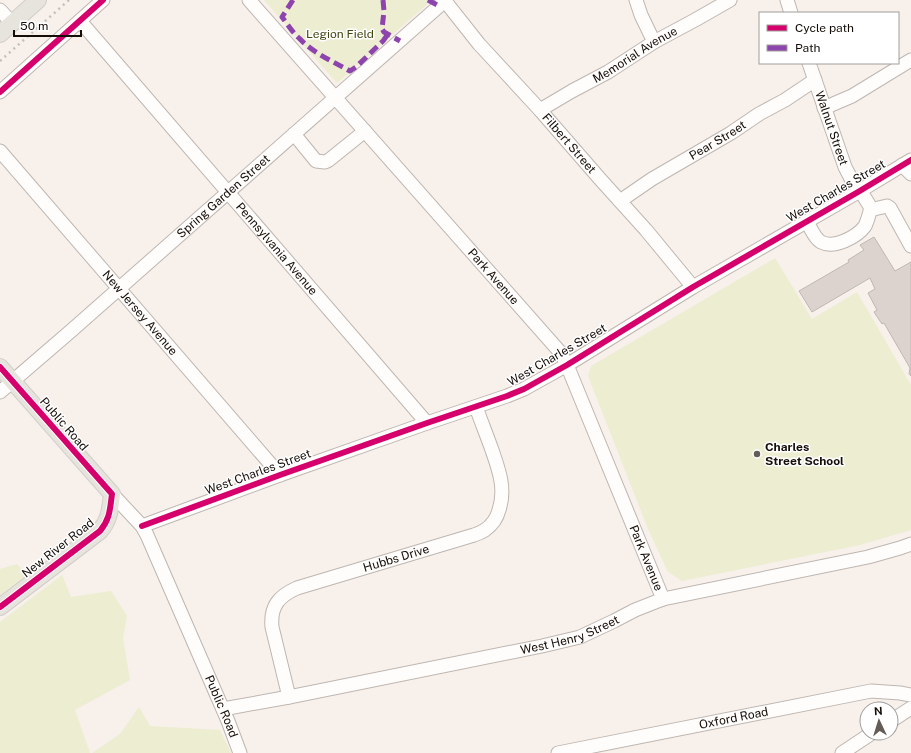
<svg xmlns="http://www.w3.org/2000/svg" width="911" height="753" font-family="'Public Sans',sans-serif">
<rect width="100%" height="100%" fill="#f8f0eb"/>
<g fill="#ecedd1">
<polygon points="264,0 432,0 337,83"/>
<polygon points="775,258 812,319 857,292 911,385 911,530 860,545 682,581 668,572 648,529 588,376 591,366"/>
<polygon points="17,564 28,575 0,596 0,569"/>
<polygon points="62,575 71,597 111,591 127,616 123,638 130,680 75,710 90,753 0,753 0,622"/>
<polygon points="139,707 150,726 220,730 231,753 92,753 120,734"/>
</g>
<polygon fill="#dcd3cf" stroke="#beb7b2" points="874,237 895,271 911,262 911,376 909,374 910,368 884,323 882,324 874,312 877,310 868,293 875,289 870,278 812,312 799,291 849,262 848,260 864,250 860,245"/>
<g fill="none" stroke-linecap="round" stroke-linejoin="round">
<defs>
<g id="minor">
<path id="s1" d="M249 0 560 352 567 365 663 599"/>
<polyline points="636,0 641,15 654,42"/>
<polyline points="787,0 791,13"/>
<path id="s2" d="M445 1 479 44 540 110 600 179 646 230 693 287"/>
<polyline points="0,10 12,23"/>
<path id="s3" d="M80 21 427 423"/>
<path id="s4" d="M809 63 845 167 858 192"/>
<polyline points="0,92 103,0"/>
<polyline points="824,108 852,96 911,60"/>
<path id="s5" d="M540 110 572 91 608 72 654 42 695 20 730 0"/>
<polyline points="294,134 316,161 325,162 329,160 365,131"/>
<path id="s6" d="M0 151 280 475"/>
<polyline points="902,165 911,174"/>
<polyline points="860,190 871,208 874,209 887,206 890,208 911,246"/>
<path id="s7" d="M620 201 652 179 731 133 759 114 785 100 815 80"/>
<path d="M807 222C811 228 814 238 821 242 834 249 857 237 865 226 868 220 869 214 871 208"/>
<path id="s8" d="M0 392 72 330 446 0"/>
<path id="s9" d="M112 494 142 526 147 535 228 721 240 753"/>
<polyline points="142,526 280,475 427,423 507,396 524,389 567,365 693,287 858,192 911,160"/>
<path id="s10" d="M289 697 272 627C270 606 279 596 297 588L474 535C477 534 482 532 485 530 492 525 497 518 499 510 506 489 499 470 492 450 487 436 481 421 476 407"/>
<path id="s11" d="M223 709 289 697 542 646 580 637 614 621 635 610 663 599 868 557 900 548 911 544"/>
<polyline points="891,721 911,708"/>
<path id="s12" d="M558 753 871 691 900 693 911 695"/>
<polyline points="842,753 872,733"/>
</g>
<g id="major">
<polyline points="0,34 38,0"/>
<path d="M0 367 112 494C110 509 110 519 100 531L0 607"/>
</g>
</defs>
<use href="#minor" stroke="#beb6b1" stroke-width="15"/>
<use href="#major" stroke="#d2cecb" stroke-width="18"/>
<use href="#minor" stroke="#fefdfc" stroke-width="13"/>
<use href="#major" stroke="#e7e3dd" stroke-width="16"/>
<polyline stroke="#c2c0be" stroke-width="2.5" stroke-dasharray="2 4" stroke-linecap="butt" points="0,61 69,0"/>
<g stroke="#8e44ad" stroke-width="5" stroke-dasharray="10 5" stroke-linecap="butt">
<path d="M293 0 282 17C288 25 293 33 300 39 313 53 334 62 350 71L356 67 383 41 388 34"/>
<polyline points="383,0 384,11 382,29 384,32 400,41"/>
<polyline points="428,0 439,6"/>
</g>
<defs>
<g id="cycleway">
<polyline points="0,92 103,0"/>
<path d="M0 367 112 494C110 509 110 519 100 531L0 607"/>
<polyline points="142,526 280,475 427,423 507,396 524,389 567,365 693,287 858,192 911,160"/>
</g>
</defs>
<use href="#cycleway" stroke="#fff" stroke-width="8"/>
<use href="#cycleway" stroke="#d6006c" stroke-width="6"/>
</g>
<circle fill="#645c57" stroke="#fff" stroke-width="1.5" cx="757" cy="454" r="4"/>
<g text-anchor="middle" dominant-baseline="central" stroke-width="3" stroke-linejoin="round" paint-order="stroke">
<g font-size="12" fill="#424811" stroke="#fff">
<text x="340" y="34">Legion Field</text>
</g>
<g font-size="12" fill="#140d08" stroke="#fff">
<text stroke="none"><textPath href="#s5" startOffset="110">Memorial Avenue</textPath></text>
<text stroke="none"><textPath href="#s4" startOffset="69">Walnut Street</textPath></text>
<text stroke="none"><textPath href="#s7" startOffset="115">Pear Street</textPath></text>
<text stroke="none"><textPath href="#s2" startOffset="189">Filbert Street</textPath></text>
<text transform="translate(836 191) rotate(-30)">West Charles Street</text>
<text stroke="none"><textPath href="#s8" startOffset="297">Spring Garden Street</textPath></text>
<text stroke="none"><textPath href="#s3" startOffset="301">Pennsylvania Avenue</textPath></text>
<text stroke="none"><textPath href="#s1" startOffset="369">Park Avenue</textPath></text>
<text stroke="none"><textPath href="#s6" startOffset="214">New Jersey Avenue</textPath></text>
<text transform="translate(557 355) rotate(-30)">West Charles Street</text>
<text transform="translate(64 424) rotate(49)">Public Road</text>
<text transform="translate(258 472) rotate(-20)">West Charles Street</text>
<text transform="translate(58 548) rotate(-38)">New River Road</text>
<text stroke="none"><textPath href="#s10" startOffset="226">Hubbs Drive</textPath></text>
<text stroke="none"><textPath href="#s1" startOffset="693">Park Avenue</textPath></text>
<text stroke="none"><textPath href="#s11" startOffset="355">West Henry Street</textPath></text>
<text stroke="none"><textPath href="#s9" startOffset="241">Public Road</textPath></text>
<text stroke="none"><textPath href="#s12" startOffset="179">Oxford Road</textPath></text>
</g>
<g font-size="12" font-weight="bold" fill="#140d08" stroke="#fff" text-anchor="start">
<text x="765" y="447">Charles<tspan x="765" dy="14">Street School</tspan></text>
</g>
</g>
<rect x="759" y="12" width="140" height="52" fill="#ffffff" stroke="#a19e9c"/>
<rect x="767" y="25" width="20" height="6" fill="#d6006c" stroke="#a19e9c"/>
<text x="795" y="32" font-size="12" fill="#140d08">Cycle path</text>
<rect x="767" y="45" width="20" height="6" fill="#8e44ad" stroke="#a19e9c"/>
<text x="795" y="52" font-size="12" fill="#140d08">Path</text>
<g transform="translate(879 721) rotate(356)"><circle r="19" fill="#ffffff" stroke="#a19e9c"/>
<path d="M0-3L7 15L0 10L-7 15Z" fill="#645c57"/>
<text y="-6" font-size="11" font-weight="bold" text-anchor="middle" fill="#140d08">N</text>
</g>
<path d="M14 30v6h67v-6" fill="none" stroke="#140d08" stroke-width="2"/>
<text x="20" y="30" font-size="12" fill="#140d08" stroke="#ffffff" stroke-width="3" paint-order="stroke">50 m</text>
</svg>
